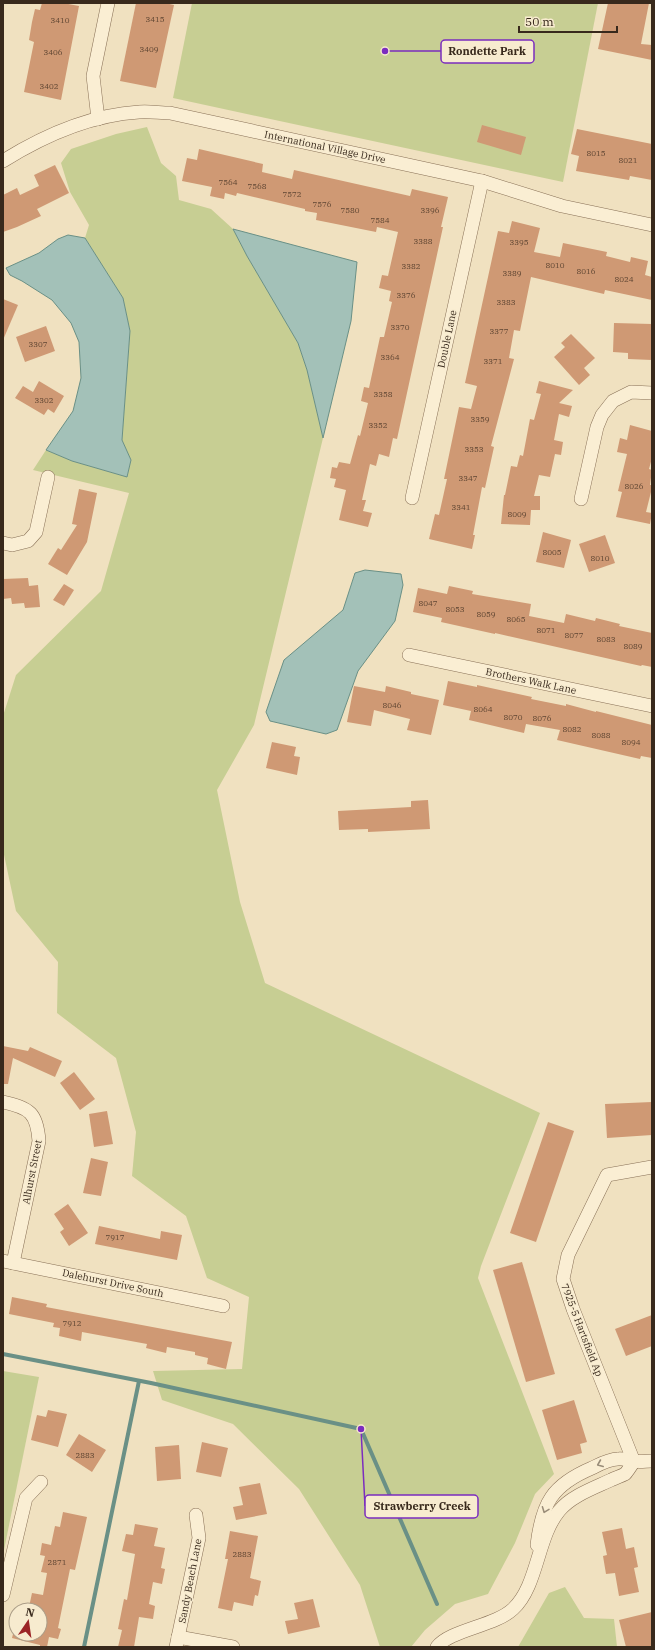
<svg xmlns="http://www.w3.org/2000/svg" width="655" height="1650" font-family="'IBM Plex Serif',serif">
<rect width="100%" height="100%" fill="#f0e1c0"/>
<g fill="#c7ce93">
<polygon points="192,3 598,3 563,182 173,98"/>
<polygon points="147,127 161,163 176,176 179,200 211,209 233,229 247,256 298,343 307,370 323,438 254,725 217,790 240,902 265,983 540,1113 481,1266 478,1278 554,1474 535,1494 515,1543 488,1594 455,1604 425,1630 411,1647 380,1647 360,1585 299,1489 233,1424 162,1400 153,1371 242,1369 249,1297 207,1278 186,1216 132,1176 136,1132 116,1058 57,1013 58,962 16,911 3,850 3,716 16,675 101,591 129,493 33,470 46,450 72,461 127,477 131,460 122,440 130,331 123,298 85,238 89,225 70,192 61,163 71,149 116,134"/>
<polygon points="3,1371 39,1377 3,1555"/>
<polygon points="565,1587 584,1618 614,1619 617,1647 518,1647 549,1593"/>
</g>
<g fill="#a3c1b8" stroke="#6a9086">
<polygon points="233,229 357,262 351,321 323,438 307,370 298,343 247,256"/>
<polygon points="68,235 85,238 123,298 130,331 122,440 131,460 127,477 72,461 46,450 73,411 81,378 79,342 71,323 52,300 22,281 10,275 6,268 39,253 58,239"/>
<polygon points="365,570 401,574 403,585 395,621 358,671 337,730 326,734 270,721 266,712 284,660 343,610 355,573"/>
</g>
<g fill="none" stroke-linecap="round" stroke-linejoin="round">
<g stroke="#6a9086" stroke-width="4">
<polyline points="3,1354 151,1383 361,1429 437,1604"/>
<polyline points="84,1647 139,1381"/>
</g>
</g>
<g fill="#cf9974">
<polygon points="42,3 63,3 79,6 61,100 24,92 34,42 29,40 32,22 35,9 40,10"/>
<polygon points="136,3 165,3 174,5 156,88 120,81"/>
<polygon points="608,3 649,3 641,44 652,45 652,60 598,49"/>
<polygon points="482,125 526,137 521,155 477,142"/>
<polygon points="577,129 652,144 652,180 630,176 629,180 576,171 579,156 571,154"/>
<polygon points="199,149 263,164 262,172 292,179 294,170 410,196 412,189 448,197 441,227 443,227 397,439 393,438 389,457 379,454 376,466 370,464 362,500 366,500 363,511 372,513 368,527 339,520 346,490 334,487 336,479 330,478 332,467 337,468 339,462 350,464 358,435 360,436 368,403 361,401 364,387 369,388 380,337 384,337 392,302 389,301 391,291 379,288 382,275 388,276 398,232 377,227 376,232 316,220 317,213 305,211 305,209 237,193 236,196 225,193 224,199 210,196 212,187 182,181 187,158 197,160"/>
<polygon points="55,165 69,193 37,209 41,216 17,227 3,232 3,195 17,188 20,195 39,186 34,175"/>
<polygon points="512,221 540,228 534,252 560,257 563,243 607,252 606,256 630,262 631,257 648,261 645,275 652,277 652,300 605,290 604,294 531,277 520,331 514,330 509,358 514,359 491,446 494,447 485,488 482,487 473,535 475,535 472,549 429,539 435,514 439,515 447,479 444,479 459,407 471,409 477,386 465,383 498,231 509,233"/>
<polygon points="3,299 18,305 3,340"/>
<polygon points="614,323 652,324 652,360 628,359 628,353 613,352"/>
<polygon points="46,326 55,351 25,362 16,337"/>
<polygon points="571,334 595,358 584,368 590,375 579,385 554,357 565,347 561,343"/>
<polygon points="39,381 64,396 54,413 48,409 44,415 15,398 23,386 33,392"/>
<polygon points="539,381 573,390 559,403 572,406 569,417 559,414 554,440 563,442 561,455 555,454 550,477 539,475 534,496 540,496 540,510 531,510 530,525 501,524 504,495 505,495 511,466 517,467 520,455 523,456 530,419 534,420 541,394 536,393"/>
<polygon points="630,425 652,431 652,458 649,469 652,470 650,485 652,485 652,488 646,512 652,513 650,524 616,517 622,492 618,491 627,454 617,452 620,438 627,440"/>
<polygon points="79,489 97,493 87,542 67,575 48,564 58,548 61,550 77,525 72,524"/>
<polygon points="543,532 571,540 564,568 536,562"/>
<polygon points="605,535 615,563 589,572 579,544"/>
<polygon points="28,578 29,586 38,585 40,607 25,608 24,603 12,604 11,598 3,599 3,579"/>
<polygon points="64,584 74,590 64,606 53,600"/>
<polygon points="449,586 473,591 472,594 531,604 529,616 564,623 566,614 595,621 596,618 620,624 619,626 652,633 652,667 642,665 641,666 495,633 495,634 441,622 442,618 413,612 418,588 447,594"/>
<polygon points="448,681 477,687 477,685 532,697 531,699 566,706 566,704 596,712 596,711 652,725 652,758 641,756 640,759 557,740 560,730 526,724 524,733 469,720 471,711 443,705"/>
<polygon points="354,686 385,692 386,686 411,692 411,694 439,700 431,735 407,730 410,719 374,710 371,726 347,722"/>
<polygon points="272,742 296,747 294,756 300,757 297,775 266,768"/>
<polygon points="428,800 430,829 368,832 368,829 339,830 338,811 411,807 411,801"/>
<polygon points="3,1046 28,1051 30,1047 62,1061 55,1077 13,1058 8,1084 3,1084"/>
<polygon points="74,1072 95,1099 80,1110 60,1083"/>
<polygon points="652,1102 652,1135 607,1138 605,1104"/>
<polygon points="107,1111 113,1144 94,1147 89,1114"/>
<polygon points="548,1122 574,1131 536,1242 510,1233"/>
<polygon points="91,1158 108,1162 101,1196 83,1193"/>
<polygon points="68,1204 88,1233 69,1246 60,1232 64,1229 54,1214"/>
<polygon points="99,1226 160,1239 161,1231 182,1235 177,1260 95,1244"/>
<polygon points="522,1262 555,1374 526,1382 493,1270"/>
<polygon points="12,1297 47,1304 46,1307 232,1342 226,1369 207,1364 208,1358 195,1355 195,1352 167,1347 166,1353 146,1348 147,1344 82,1332 81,1341 59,1336 60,1328 53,1327 54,1323 9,1314"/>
<polygon points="652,1315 652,1346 626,1356 615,1329"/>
<polygon points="574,1400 587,1442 580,1444 582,1453 557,1460 542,1410"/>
<polygon points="48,1410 67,1414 58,1447 31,1440 37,1415 46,1417"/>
<polygon points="79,1434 106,1450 92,1472 66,1455"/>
<polygon points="202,1442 228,1448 221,1477 196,1472"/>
<polygon points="179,1445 181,1479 157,1481 155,1447"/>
<polygon points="260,1483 267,1514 236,1520 233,1507 243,1505 239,1487"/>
<polygon points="63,1512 87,1517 75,1570 70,1569 58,1628 61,1629 58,1639 49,1637 47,1647 40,1647 40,1645 12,1638 13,1634 40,1634 40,1609 29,1607 32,1593 43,1595 47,1573 41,1572 45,1556 40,1555 42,1543 51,1545 55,1526 60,1527"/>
<polygon points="135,1524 158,1528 154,1546 165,1548 161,1568 165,1569 162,1584 153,1582 149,1604 155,1606 153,1619 139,1617 134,1647 118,1647 122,1630 118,1629 124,1599 127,1600 135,1554 122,1551 126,1534 133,1535"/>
<polygon points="622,1528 626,1549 634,1547 638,1567 634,1568 639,1592 619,1596 615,1573 606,1574 603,1556 607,1555 602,1532"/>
<polygon points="230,1531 258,1536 250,1578 261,1581 258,1596 255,1595 253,1606 234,1602 232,1611 218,1608 228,1559 225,1559"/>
<polygon points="313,1599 320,1627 288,1634 285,1621 298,1619 294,1603"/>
<polygon points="652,1612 652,1647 626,1647 619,1620"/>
</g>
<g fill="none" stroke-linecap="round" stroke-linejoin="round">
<defs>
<g id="minor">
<polyline points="98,119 93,76 108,3"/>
<path d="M3 161C43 136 91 115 139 112 149 111 160 113 170 113L482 181 562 206 652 225"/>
<polyline points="412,498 482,181"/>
<polyline points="581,499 597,427 602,415 613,401 631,392 652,393"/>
<polyline points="3,543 12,545 28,541 36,532 48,477"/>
<polyline points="409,655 652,706"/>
<path d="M3 1102C30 1108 37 1113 39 1141L13 1263"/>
<polyline points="3,1261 223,1306"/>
<polyline points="634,1462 573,1309 563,1279 568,1255 607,1175 652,1167"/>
<path d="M537 1545C542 1503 552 1485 592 1468 600 1464 609 1459 618 1459 623 1458 628 1461 633 1461 639 1462 646 1461 652 1461"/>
<polyline points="3,1595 26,1498 41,1482"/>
<polyline points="178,1637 233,1647"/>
<polyline points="176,1647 199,1538 196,1515"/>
<path d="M437 1647C450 1630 495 1626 513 1609 538 1586 537 1537 559 1511 571 1496 594 1488 611 1480 615 1478 621 1476 625 1474 628 1471 631 1465 634 1462"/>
</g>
</defs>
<use href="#minor" stroke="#897157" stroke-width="14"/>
<use href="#minor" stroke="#faeed3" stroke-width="13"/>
</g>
<defs><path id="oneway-chevron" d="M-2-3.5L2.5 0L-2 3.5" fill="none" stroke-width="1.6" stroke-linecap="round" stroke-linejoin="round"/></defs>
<g stroke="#998c78">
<use href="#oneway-chevron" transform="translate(600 1464) rotate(157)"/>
<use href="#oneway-chevron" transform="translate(545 1510) rotate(111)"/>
</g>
<g text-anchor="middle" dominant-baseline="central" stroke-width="3" stroke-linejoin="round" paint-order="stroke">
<g font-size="8" fill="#5e4532">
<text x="155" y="19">3415</text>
<text x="60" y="20">3410</text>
<text x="149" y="49">3409</text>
<text x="53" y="52">3406</text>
<text x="49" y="86">3402</text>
<text x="596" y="153">8015</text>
<text x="628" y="160">8021</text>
<text x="228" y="182">7564</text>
<text x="257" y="186">7568</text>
<text x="292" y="194">7572</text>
<text x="322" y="204">7576</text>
<text x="350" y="210">7580</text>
<text x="430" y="210">3396</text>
<text x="380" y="220">7584</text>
<text x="423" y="241">3388</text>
<text x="519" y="242">3395</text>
<text x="555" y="265">8010</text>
<text x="411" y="266">3382</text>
<text x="586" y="271">8016</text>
<text x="512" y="273">3389</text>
<text x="624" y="279">8024</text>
<text x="406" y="295">3376</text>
<text x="506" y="302">3383</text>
<text x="400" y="327">3370</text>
<text x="499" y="331">3377</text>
<text x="38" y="344">3307</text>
<text x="390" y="357">3364</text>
<text x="493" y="361">3371</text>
<text x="383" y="394">3358</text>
<text x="44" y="400">3302</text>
<text x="480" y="419">3359</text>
<text x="378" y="425">3352</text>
<text x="474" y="449">3353</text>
<text x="468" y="478">3347</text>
<text x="634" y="486">8026</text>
<text x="461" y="507">3341</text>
<text x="517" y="514">8009</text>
<text x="552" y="552">8005</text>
<text x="600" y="558">8010</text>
<text x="428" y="603">8047</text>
<text x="455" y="609">8053</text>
<text x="486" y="614">8059</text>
<text x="516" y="619">8065</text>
<text x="546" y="630">8071</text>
<text x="574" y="635">8077</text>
<text x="606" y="639">8083</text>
<text x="633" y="646">8089</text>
<text x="392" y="705">8046</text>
<text x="483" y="709">8064</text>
<text x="513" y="717">8070</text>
<text x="542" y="718">8076</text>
<text x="572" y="729">8082</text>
<text x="601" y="735">8088</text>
<text x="631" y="742">8094</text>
<text x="115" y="1237">7917</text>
<text x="72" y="1323">7912</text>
<text x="85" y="1455">2883</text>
<text x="242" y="1554">2883</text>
<text x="57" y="1562">2871</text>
</g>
<g font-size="10" fill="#38291c" stroke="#f7ebcf">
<text transform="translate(325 147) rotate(12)">International Village Drive</text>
<text transform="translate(447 339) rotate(-78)">Double Lane</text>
<text transform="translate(531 681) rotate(12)">Brothers Walk Lane</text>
<text transform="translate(32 1172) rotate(-79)">Alhurst Street</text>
<text transform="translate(113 1283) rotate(12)">Dalehurst Drive South</text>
<text transform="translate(582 1330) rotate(69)">7925-5 Hartsfield Ap</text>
<text transform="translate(190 1581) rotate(-79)">Sandy Beach Lane</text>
</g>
</g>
<path fill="none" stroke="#7b2cbf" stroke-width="1.5" d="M385 51L441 51M361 1429L365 1506"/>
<g fill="#7b2cbf" stroke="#f7ebcf" stroke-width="1.5">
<circle cx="385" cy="51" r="4"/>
<circle cx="361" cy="1429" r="4"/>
</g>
<g fill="#f7ebcf" stroke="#7b2cbf" stroke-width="1.5">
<rect x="441" y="40" width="93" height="23" rx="4"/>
<rect x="365" y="1495" width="113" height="23" rx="4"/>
</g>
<g font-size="11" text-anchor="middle" font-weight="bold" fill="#38291c">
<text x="487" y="55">Rondette Park</text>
<text x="422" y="1510">Strawberry Creek</text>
</g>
<rect width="655" height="1650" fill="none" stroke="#38291c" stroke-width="8"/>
<g transform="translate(28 1622) rotate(13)"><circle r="19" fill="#f7ebcf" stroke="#ab9d87"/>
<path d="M0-3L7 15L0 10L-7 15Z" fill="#9b2426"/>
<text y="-6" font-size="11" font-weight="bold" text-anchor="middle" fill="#38291c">N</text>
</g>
<path d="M519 26v6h98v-6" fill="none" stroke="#38291c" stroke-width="2"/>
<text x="525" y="26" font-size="12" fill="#38291c" stroke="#f7ebcf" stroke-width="3" paint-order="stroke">50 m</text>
</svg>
